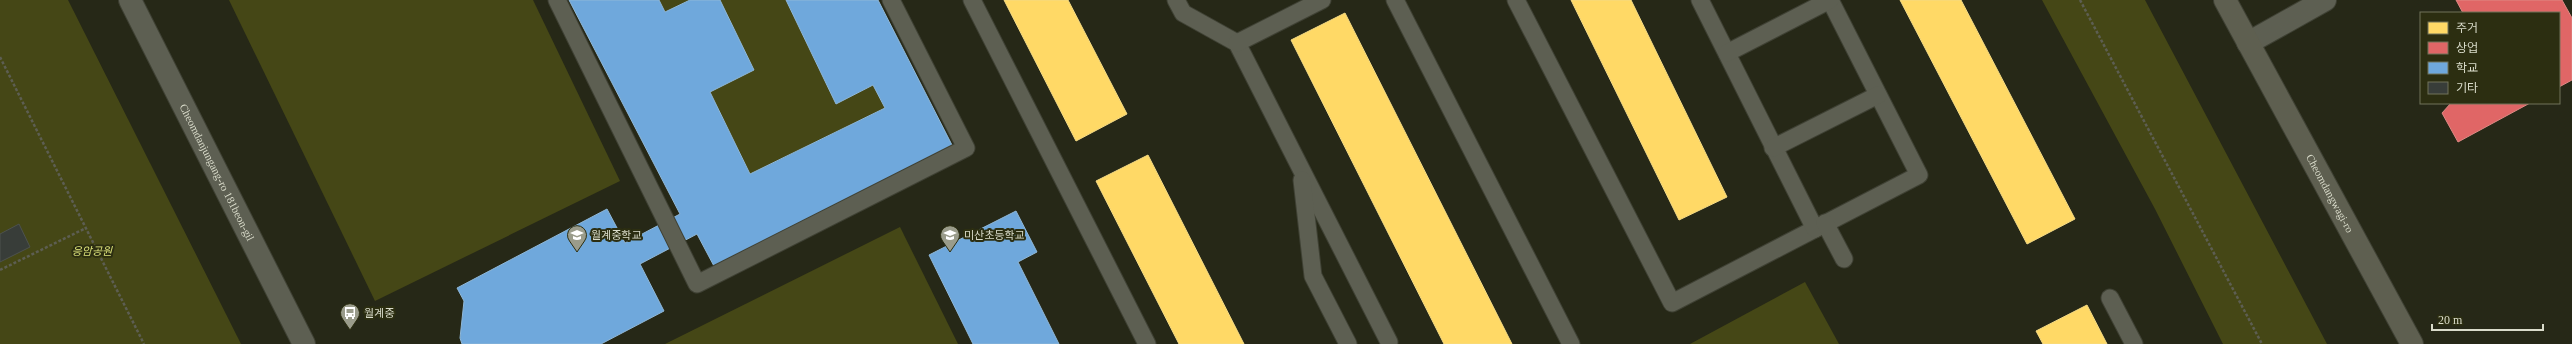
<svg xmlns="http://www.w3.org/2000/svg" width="2572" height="344" font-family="'Times New Roman','Noto Sans KR',serif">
<rect width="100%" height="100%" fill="#262817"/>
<g fill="#454716">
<polygon points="0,0 68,0 241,344 0,344"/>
<polygon points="229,0 533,0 620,181 375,301"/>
<polygon points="659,0 690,0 665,12"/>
<polygon points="720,0 786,0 836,103 873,85 885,108 750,174 710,92"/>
<polygon points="2042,0 2145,0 2327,344 2223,344 2155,209"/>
<polygon points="900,227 958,344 665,344"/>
<polygon points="1805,282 1839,344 1690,344"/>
</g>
<g fill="#ffd966" stroke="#f4da84">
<polygon points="1004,0 1068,0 1127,114 1076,141"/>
<polygon points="1571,0 1631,0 1727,197 1679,220"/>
<polygon points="1900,0 1961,0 2075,219 2027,244"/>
<polygon points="1345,13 1512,344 1444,344 1291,40"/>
<polygon points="1148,155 1244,344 1179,344 1096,181"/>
<polygon points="2087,305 2107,344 2043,344 2036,331"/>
</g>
<g fill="#e06666" stroke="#de8984">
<polygon points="2456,0 2562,0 2572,18 2572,80 2559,87 2559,13 2463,13"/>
<polygon points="2451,103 2530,103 2458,142 2442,113"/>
</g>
<g fill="#6fa8dc" stroke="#8fb7d7">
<polygon points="569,0 659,0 665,12 690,0 720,0 754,70 710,92 750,174 885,108 873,85 836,104 786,0 878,0 952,145 715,268 697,234 640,264 664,311 601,344 462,344 460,338 464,301 457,288 607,209 625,243 680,214"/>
<polygon points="1016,211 1037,252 1018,262 1059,344 973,344 929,255"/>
</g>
<polygon fill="#383d39" stroke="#4d524e" points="19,224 30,247 0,262 0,234"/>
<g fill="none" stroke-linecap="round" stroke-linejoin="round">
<defs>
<g id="lane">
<polyline points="557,0 697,284 966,148 891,0"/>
<polyline points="972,0 1147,344"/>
<polyline points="1176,0 1183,13 1237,43 1389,342"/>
<polyline points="1395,0 1571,344"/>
<polyline points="1516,0 1672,303 1919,175 1830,0"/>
<polyline points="1700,0 1815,229"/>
<polyline points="1237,43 1322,0"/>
<polyline points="1727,53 1830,0"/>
<polyline points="1773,148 1878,95"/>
<polyline points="1302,180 1313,276 1348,344"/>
<polyline points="1825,223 1844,259"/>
<polyline points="2110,298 2134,344"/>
</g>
<polyline id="street" points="2248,43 2325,0"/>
<g id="secondary">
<path id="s1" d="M130 0 304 344"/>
</g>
<g id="primary">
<path id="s2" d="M2225 0 2412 344"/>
</g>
</defs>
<use href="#lane" stroke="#3f4134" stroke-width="19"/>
<use href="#street" stroke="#3f4134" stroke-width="24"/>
<use href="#secondary" stroke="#3f4134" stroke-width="24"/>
<use href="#primary" stroke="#3f4134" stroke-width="24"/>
<g stroke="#5d5e52" stroke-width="2.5" stroke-dasharray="3 2" stroke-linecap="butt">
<polyline points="2080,0 2262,344"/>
<polyline points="0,57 144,344"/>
<polyline points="0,270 86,228"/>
</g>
<use href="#lane" stroke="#5d5f52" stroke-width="17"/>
<use href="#street" stroke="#5d5f52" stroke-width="22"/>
<use href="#secondary" stroke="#5d5f52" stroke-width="22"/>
<use href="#primary" stroke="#5e5f50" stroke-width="22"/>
</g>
<defs>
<symbol id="school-pin" viewBox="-11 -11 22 30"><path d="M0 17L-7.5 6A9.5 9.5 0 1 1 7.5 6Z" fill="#9a9c8b" stroke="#2c2e11"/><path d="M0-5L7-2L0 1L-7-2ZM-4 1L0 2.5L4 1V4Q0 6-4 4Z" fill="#fff"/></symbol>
<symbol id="bus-pin" viewBox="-11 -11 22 30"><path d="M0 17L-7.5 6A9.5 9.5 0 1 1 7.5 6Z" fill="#9a9c8b" stroke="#2c2e11"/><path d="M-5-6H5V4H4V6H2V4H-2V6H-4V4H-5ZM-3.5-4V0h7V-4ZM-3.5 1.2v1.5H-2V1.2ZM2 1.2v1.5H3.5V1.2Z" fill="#fff"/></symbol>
</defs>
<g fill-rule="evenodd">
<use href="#school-pin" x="566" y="224" width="22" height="30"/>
<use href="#school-pin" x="939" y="224" width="22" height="30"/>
<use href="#bus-pin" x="339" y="302" width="22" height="30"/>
</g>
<g text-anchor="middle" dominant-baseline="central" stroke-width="4" stroke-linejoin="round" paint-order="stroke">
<g font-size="11" fill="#d9dbca" stroke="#2c2e11">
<text stroke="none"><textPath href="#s1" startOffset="193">Cheomdanjungang-ro 181beon-gil</textPath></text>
<text stroke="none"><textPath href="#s2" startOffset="220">Cheomdangwagi-ro</textPath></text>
</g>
<g font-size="11" fill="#d9dbca" stroke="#2c2e11" text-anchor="start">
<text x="591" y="235">월계중학교</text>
<text x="964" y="235">미산초등학교</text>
<text x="364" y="313">월계중</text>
</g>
<g font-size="11" font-style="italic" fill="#dbe17a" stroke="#2c2e11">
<text x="92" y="251">응암공원</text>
</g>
</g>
<rect x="2420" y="12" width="140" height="92" fill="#2c2e11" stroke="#71735b"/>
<rect x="2428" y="22" width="20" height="12" fill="#ffd966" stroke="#71735b"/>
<text x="2456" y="32" font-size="12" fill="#d9dbca">주거</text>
<rect x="2428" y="42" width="20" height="12" fill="#e06666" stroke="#71735b"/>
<text x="2456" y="52" font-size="12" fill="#d9dbca">상업</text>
<rect x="2428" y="62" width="20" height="12" fill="#6fa8dc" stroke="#71735b"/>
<text x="2456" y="72" font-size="12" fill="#d9dbca">학교</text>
<rect x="2428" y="82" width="20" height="12" fill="#383d39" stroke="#71735b"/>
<text x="2456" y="92" font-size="12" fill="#d9dbca">기타</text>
<path d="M2432 324v6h111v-6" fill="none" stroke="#d9dbca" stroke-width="2"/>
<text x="2438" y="324" font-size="12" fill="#d9dbca" stroke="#2c2e11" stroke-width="3" paint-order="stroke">20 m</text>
</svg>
